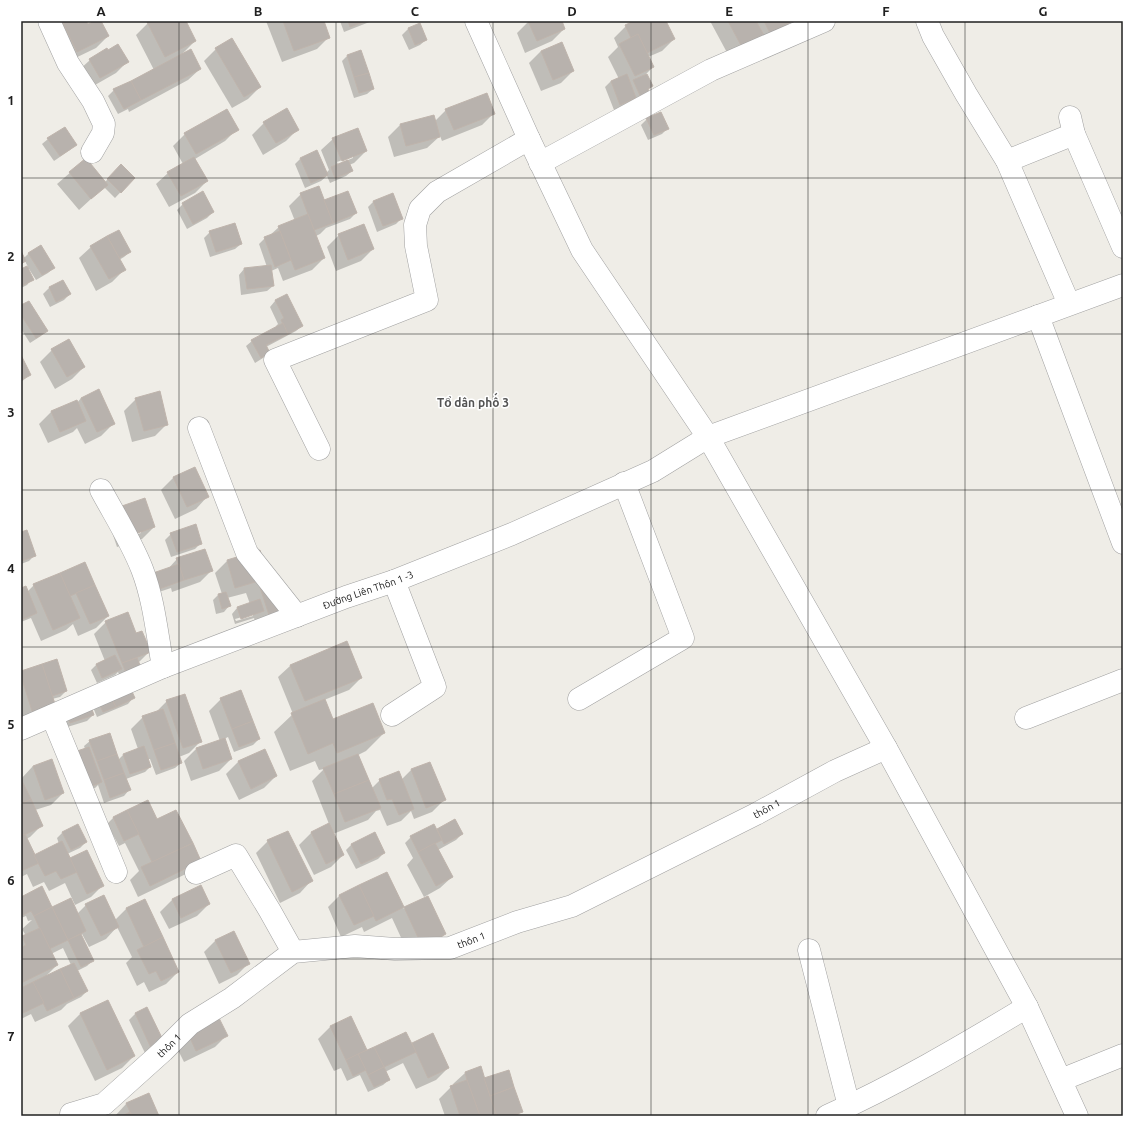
<svg xmlns="http://www.w3.org/2000/svg" width="1144" height="1137" font-family="Ubuntu,sans-serif">
<rect width="100%" height="100%" fill="#efede7"/>
<g fill="#0003" fill-rule="evenodd">
<polygon points="58,21 85,21 88,26 97,21 100,21 108,36 96,48 65,63"/>
<polygon points="152,21 185,21 195,41 182,54 200,69 188,80 129,112 128,109 118,114 108,96 114,90 154,70 136,35 148,23"/>
<polygon points="266,21 323,21 329,37 317,49 282,62"/>
<polygon points="340,21 372,21 344,32"/>
<polygon points="529,21 564,21 561,22 564,29 552,41 525,53 517,33"/>
<polygon points="637,21 665,21 674,39 662,51 648,57 653,67 643,77 652,86 647,90 637,107 633,100 629,104 614,110 605,87 611,81 619,79 608,57 618,47 614,38 626,26"/>
<polygon points="710,21 795,21 792,23 791,21 780,33 731,60"/>
<polygon points="420,24 426,40 420,45 409,50 402,35 408,29"/>
<polygon points="216,49 260,87 248,99 232,108 204,61"/>
<polygon points="541,51 573,71 561,83 541,91 529,63"/>
<polygon points="347,56 373,89 367,94 354,98 342,61"/>
<polygon points="90,60 127,62 116,73 88,89 78,71"/>
<polygon points="446,110 494,113 482,125 442,141 440,136 427,148 394,157 388,137 400,125 434,122"/>
<polygon points="647,119 667,129 662,134 648,140 641,125"/>
<polygon points="264,123 298,129 286,141 263,155 252,135"/>
<polygon points="237,129 225,141 195,159 207,181 195,193 169,207 156,184 168,173 183,164 173,146 185,134"/>
<polygon points="48,139 75,145 70,150 54,161 42,144"/>
<path d="M333 139 366 151 354 163 349 165 352 171 346 176 330 183 327 176 321 181 305 188 295 164 300 159 326 173 329 170 321 150ZM353 156V158L338 164 337 162Z"/>
<polygon points="86,159 105,182 121,166 134,178 115,198 104,187 79,210 57,184"/>
<polygon points="202,193 213,212 207,218 187,229 177,210 183,204"/>
<polygon points="301,194 356,213 350,219 326,228 320,234 316,236 324,258 312,270 283,281 278,268 271,271 273,286 267,291 241,295 239,275 244,269 267,267 259,244 265,238 269,236 279,227 295,221 289,206"/>
<polygon points="392,194 402,218 396,224 377,232 368,207 373,202"/>
<polygon points="210,232 241,244 235,249 210,257 204,238"/>
<polygon points="339,235 373,249 361,261 336,271 327,247"/>
<polygon points="91,247 130,252 124,257 119,260 124,270 112,282 96,291 79,258"/>
<polygon points="21,252 24,258 29,253 54,268 48,273 36,280 29,269 28,269 32,279 27,285 21,288 21,270 28,267 25,261 21,265"/>
<polygon points="63,281 70,294 64,300 50,307 43,294 49,288"/>
<polygon points="286,295 302,326 296,331 266,347 269,353 263,358 255,363 246,346 252,341 276,328 276,326 278,324 270,307 275,301"/>
<polygon points="21,306 46,330 41,336 30,343 21,329"/>
<polygon points="52,350 84,367 72,379 55,389 40,362"/>
<polygon points="21,357 30,375 21,382"/>
<polygon points="98,391 113,424 101,436 85,444 77,428 73,432 48,443 39,424 51,412 77,403 81,398"/>
<polygon points="136,399 167,424 155,436 132,442 124,411"/>
<polygon points="194,468 207,497 196,509 175,519 161,490 173,478"/>
<path d="M108 520 154 527 142 539 117 547ZM141 531V533L125 538Z"/>
<polygon points="21,533 34,556 29,561 21,564"/>
<polygon points="171,534 201,543 195,549 171,557 165,540"/>
<path d="M260 551 289 611 258 629 254 618 235 624 232 614 237 608 250 604 246 593 227 598 229 606 224 612 216 614 213 600 218 595 222 594 215 573 227 561ZM253 614V616L236 621 235 619Z"/>
<polygon points="177,559 212,570 200,582 172,592 171,588 153,594 167,570"/>
<polygon points="85,563 108,616 96,628 78,636 73,624 66,630 41,641 31,618 21,622 21,589 27,592 34,585"/>
<polygon points="106,622 136,634 149,652 138,663 123,685 118,672 115,675 97,683 91,670 97,664 105,661 94,634"/>
<polygon points="346,643 361,678 349,690 324,700 333,720 384,733 366,751 358,755 372,788 380,780 401,780 411,770 429,763 444,800 432,812 414,819 411,811 401,821 387,826 380,810 376,811 368,820 333,834 343,855 331,867 314,875 299,845 311,833 329,824 312,781 324,769 319,770 315,761 290,771 274,732 293,714 278,677 290,666"/>
<polygon points="21,672 66,691 60,697 52,699 21,724"/>
<polygon points="133,698 128,704 97,717 92,705"/>
<polygon points="221,699 259,739 253,745 234,752 228,737 224,739 231,759 219,771 191,781 184,761 196,749 220,741 209,711"/>
<polygon points="167,701 201,741 189,753 179,757 181,763 175,768 156,775 150,759 148,759 150,767 145,772 126,779 129,790 124,796 104,803 98,785 95,788 81,793 85,749 84,746 90,741 118,760 123,755 138,749 131,729 143,717 155,713"/>
<polygon points="93,715 87,721 64,728 61,718"/>
<polygon points="264,750 276,776 264,788 239,800 226,774 238,762"/>
<polygon points="33,766 63,793 51,805 35,810 42,825 30,837 26,839 34,856 59,844 57,838 62,833 86,842 80,848 67,854 69,859 103,885 91,897 75,905 65,883 49,891 44,882 33,887 27,874 21,877 21,779"/>
<polygon points="128,811 156,821 176,811 188,873 138,897 130,880 139,871 125,843 119,846 107,824 113,818"/>
<polygon points="455,820 462,834 456,840 438,850 452,877 440,888 424,897 407,865 413,858 405,843 411,837 436,830"/>
<polygon points="268,841 311,881 300,893 280,903 256,853"/>
<polygon points="352,844 384,853 378,859 356,869 346,850"/>
<polygon points="387,873 404,909 428,898 445,934 433,946 410,957 392,918 364,932 362,927 341,937 328,907 340,895"/>
<polygon points="201,886 209,904 197,916 169,929 160,912 172,900"/>
<path d="M21 898 51 909 77 914 86 905 115 920 126 909 144 901 178 972 166 984 149 992 144 982 137 986 126 963 132 957 117 927 106 939 89 947 82 934 80 936 92 961 87 966 77 971 87 991 81 997 67 1004 61 1010 35 1022 31 1014 21 1019V939L26 936 22 929 32 920 28 921 26 916 21 918ZM63 948 71 965 44 978 57 965 51 954Z"/>
<polygon points="216,940 249,963 237,975 219,984 204,952"/>
<polygon points="107,1001 134,1056 122,1068 95,1081 68,1026 80,1014"/>
<polygon points="147,1008 163,1042 145,1053 129,1020 135,1014"/>
<polygon points="350,1018 366,1051 411,1044 432,1034 448,1068 436,1080 416,1089 403,1063 385,1072 389,1080 383,1085 368,1092 360,1075 347,1081 341,1068 334,1071 318,1039 330,1027"/>
<polygon points="187,1032 227,1035 215,1047 184,1062 175,1044"/>
<polygon points="465,1073 484,1079 522,1111 517,1116 445,1116 439,1099 451,1087 454,1086 453,1084"/>
<polygon points="126,1104 158,1116 115,1116"/>
</g>
<g fill="#b8b2ad" stroke="#bfb4ac">
<polygon points="62,21 86,21 88,24 95,21 101,21 109,36 77,52"/>
<polygon points="150,21 186,21 196,41 165,57 147,22"/>
<polygon points="283,21 324,21 330,38 294,51"/>
<polygon points="348,21 366,21 350,27"/>
<polygon points="528,21 562,21 565,29 537,41"/>
<polygon points="634,21 666,21 675,39 647,53 638,34 631,38 625,25"/>
<polygon points="728,21 756,21 765,37 743,49"/>
<polygon points="764,21 793,21 770,33"/>
<polygon points="420,23 427,40 415,45 408,28"/>
<polygon points="638,34 654,67 635,76 619,44"/>
<polygon points="232,38 261,87 244,97 215,48"/>
<polygon points="562,42 574,71 553,80 541,51"/>
<polygon points="118,44 129,62 100,78 89,59 107,48 108,50"/>
<polygon points="191,49 201,69 141,100 131,81"/>
<polygon points="361,50 369,73 354,77 347,55"/>
<polygon points="369,73 374,89 359,93 354,77"/>
<polygon points="627,74 636,98 620,105 611,81"/>
<polygon points="647,74 653,86 648,89 652,98 643,102 633,80"/>
<polygon points="131,81 141,100 124,109 113,89"/>
<polygon points="487,93 495,114 454,130 445,109"/>
<polygon points="287,108 299,130 276,143 263,122"/>
<polygon points="227,109 239,130 196,154 184,133"/>
<polygon points="661,112 669,129 654,135 646,118"/>
<polygon points="434,115 440,137 406,146 400,124"/>
<polygon points="65,127 77,145 60,156 47,138"/>
<polygon points="358,128 367,151 342,161 332,138"/>
<polygon points="317,150 328,175 311,183 300,158"/>
<polygon points="194,157 208,181 181,196 167,172"/>
<polygon points="86,158 108,185 91,199 69,172"/>
<polygon points="348,160 353,171 335,178 331,167"/>
<polygon points="121,164 135,178 121,193 107,179"/>
<polygon points="319,186 333,223 314,230 300,193"/>
<polygon points="203,191 214,212 193,224 182,203"/>
<polygon points="348,191 357,213 333,223 324,200"/>
<polygon points="393,193 403,219 383,226 373,201"/>
<polygon points="308,214 325,258 295,270 278,226"/>
<polygon points="235,223 242,244 216,252 209,231"/>
<polygon points="364,224 374,249 348,260 338,234"/>
<polygon points="119,230 131,252 119,258 107,236"/>
<polygon points="280,231 291,260 275,267 264,237"/>
<polygon points="107,236 126,270 109,279 90,246"/>
<polygon points="41,245 55,268 42,275 28,253"/>
<polygon points="21,251 26,261 21,264"/>
<polygon points="271,265 274,286 247,289 244,268"/>
<polygon points="27,266 34,280 21,286 21,269"/>
<polygon points="63,280 71,294 56,302 49,287"/>
<polygon points="287,294 303,326 288,334 281,320 284,318 275,300"/>
<polygon points="29,301 48,331 36,338 21,315 21,305"/>
<polygon points="283,323 288,334 266,345 270,353 261,358 251,340"/>
<polygon points="69,339 85,367 67,377 51,349"/>
<polygon points="21,355 31,375 21,380"/>
<polygon points="99,389 115,424 97,432 81,398"/>
<polygon points="160,391 168,425 144,431 135,398"/>
<polygon points="77,400 86,421 60,432 51,411"/>
<polygon points="195,467 209,497 187,507 173,477"/>
<polygon points="145,498 155,527 129,536 119,507"/>
<polygon points="196,524 202,544 177,552 170,533"/>
<polygon points="27,530 36,556 21,561 21,532"/>
<polygon points="205,549 213,571 184,580 176,558"/>
<polygon points="260,550 269,578 235,588 227,560"/>
<polygon points="85,562 95,585 70,596 60,573"/>
<polygon points="179,564 184,580 159,589 153,573"/>
<polygon points="60,573 80,618 53,630 33,584"/>
<polygon points="258,581 290,612 270,618"/>
<polygon points="95,585 109,616 90,624 76,593"/>
<polygon points="26,586 37,613 21,620 21,588"/>
<polygon points="226,592 231,606 222,609 218,594"/>
<polygon points="260,599 264,611 241,619 237,607"/>
<polygon points="128,612 136,633 142,631 151,652 122,663 105,621"/>
<polygon points="347,641 362,678 305,701 290,665"/>
<polygon points="115,655 122,669 102,678 96,664"/>
<polygon points="137,658 144,674 129,680 122,663"/>
<polygon points="57,659 67,691 52,696 42,664"/>
<polygon points="42,664 57,710 34,717 21,676 21,671"/>
<polygon points="129,685 135,698 116,707 109,694"/>
<polygon points="241,690 253,721 232,729 220,698"/>
<polygon points="109,694 116,707 103,712 97,699"/>
<polygon points="185,694 202,742 183,748 166,700"/>
<polygon points="325,699 333,719 373,703 385,733 337,753 333,743 308,754 291,713"/>
<polygon points="90,704 94,715 70,723 66,711"/>
<polygon points="163,709 175,743 154,750 142,716"/>
<polygon points="253,721 260,739 239,747 232,729"/>
<polygon points="110,733 117,754 97,761 89,740"/>
<polygon points="225,738 232,759 203,769 196,748"/>
<polygon points="175,743 182,763 161,770 154,750"/>
<polygon points="144,746 151,767 130,774 123,754"/>
<polygon points="89,747 102,782 87,788 74,752"/>
<polygon points="265,749 277,776 251,789 238,761"/>
<polygon points="117,754 124,773 104,780 97,761"/>
<polygon points="358,754 369,780 334,794 323,768"/>
<polygon points="52,759 64,793 45,800 33,766"/>
<polygon points="430,762 446,800 426,808 411,769"/>
<polygon points="399,771 414,809 399,815 392,799 387,800 379,779"/>
<polygon points="124,773 131,790 110,798 104,780"/>
<polygon points="21,779 31,799 21,804"/>
<polygon points="369,780 381,808 345,822 334,794"/>
<polygon points="31,799 43,826 22,836 21,804"/>
<polygon points="148,800 157,819 176,810 193,843 152,862 127,810"/>
<polygon points="127,810 139,834 124,841 113,817"/>
<polygon points="455,819 463,834 444,844 437,829"/>
<polygon points="329,823 344,855 326,864 311,832"/>
<polygon points="78,824 87,842 71,850 62,832"/>
<polygon points="434,824 442,840 418,852 410,836"/>
<polygon points="288,831 313,881 292,892 267,840"/>
<polygon points="375,832 385,853 361,864 351,844"/>
<polygon points="25,834 39,863 21,871 21,836"/>
<polygon points="62,841 77,872 61,879 56,871 45,876 34,855"/>
<polygon points="193,843 201,861 150,886 141,867"/>
<polygon points="435,843 453,877 436,886 418,852"/>
<polygon points="87,850 104,886 87,894 70,858"/>
<polygon points="387,872 404,907 376,921 359,885"/>
<polygon points="201,885 210,904 181,918 172,899"/>
<polygon points="359,885 374,916 354,925 339,895"/>
<polygon points="42,886 52,907 34,916 31,911 23,915 21,911 21,897"/>
<polygon points="104,895 119,927 101,936 85,904"/>
<polygon points="428,896 446,934 422,946 404,907"/>
<polygon points="71,898 86,931 68,940 52,907"/>
<polygon points="145,899 163,937 144,947 126,908"/>
<polygon points="52,907 68,940 49,949 34,916"/>
<polygon points="40,928 58,965 21,983 21,948 26,945 22,936"/>
<polygon points="234,931 250,964 231,973 215,940"/>
<polygon points="81,934 94,961 81,967 68,940"/>
<polygon points="163,937 179,972 161,981 156,971 149,974 137,950"/>
<polygon points="74,963 88,991 74,998 60,969"/>
<polygon points="60,969 74,998 47,1011 33,982"/>
<polygon points="33,982 44,1003 23,1013 21,1009 21,988"/>
<polygon points="108,1000 135,1056 107,1070 80,1013"/>
<polygon points="147,1007 164,1042 151,1048 135,1013"/>
<polygon points="218,1016 228,1036 196,1051 187,1031"/>
<polygon points="351,1016 367,1050 346,1060 330,1026"/>
<polygon points="406,1032 416,1052 384,1067 374,1047"/>
<polygon points="433,1033 449,1068 428,1078 412,1043"/>
<polygon points="374,1047 384,1067 368,1075 358,1054"/>
<polygon points="358,1054 366,1070 353,1076 346,1060"/>
<polygon points="481,1066 490,1096 497,1116 480,1116 467,1080 465,1072"/>
<polygon points="384,1067 390,1080 374,1087 368,1075"/>
<polygon points="509,1070 514,1087 490,1096 484,1078"/>
<polygon points="467,1080 480,1116 460,1116 450,1086"/>
<polygon points="514,1087 523,1112 510,1116 497,1116 490,1096"/>
<polygon points="149,1093 159,1116 132,1116 126,1103"/>
<polygon points="130,1112 132,1116 122,1116"/>
</g>
<g fill="none" stroke-linecap="round" stroke-linejoin="round">
<defs>
<g id="minor">
<polyline points="49,21 68,63 93,101 104,124 103,133 92,152"/>
<polyline points="476,21 529,139 582,250 708,437 886,748 1027,1007 1077,1116"/>
<polyline points="927,21 933,36 966,94 1007,161 1069,304"/>
<polyline points="1070,117 1074,134 1123,247"/>
<polyline points="1007,161 1074,134"/>
<polyline points="540,163 711,70 824,21"/>
<polyline points="1038,316 1123,543"/>
<polyline points="199,428 247,553 297,616"/>
<polyline points="319,449 275,360 427,300 416,246 415,225 420,209 437,192 529,139"/>
<path d="M101 490C115 516 131 541 142 569 154 600 157 634 163 667"/>
<polyline points="579,699 683,638 624,483"/>
<polyline points="392,715 435,687 394,581"/>
<polyline points="52,716 116,872"/>
<polyline points="1026,718 1123,680"/>
<path id="s1" d="M21 729 163 667 346 597 394 581 512 534 653 471 708 437 1123 285"/>
<polyline points="196,873 236,855 270,911 293,952"/>
<polyline points="809,950 849,1106"/>
<polyline points="1061,1080 1123,1055"/>
<path id="s2" d="M71 1114 104 1104 163 1051 190 1024 232 998 293 952 355 946 395 949 450 948 517 922 572 906 756 814 835 771 886 748"/>
<path d="M827 1116C896 1085 962 1046 1027 1007"/>
</g>
</defs>
<use href="#minor" stroke="#a1a1a1" stroke-width="23"/>
<use href="#minor" stroke="#fff" stroke-width="22"/>
</g>
<path fill="none" stroke="#202020" stroke-width="1" stroke-opacity="0.55" d="M179 21V1116M336 21V1116M493 21V1116M651 21V1116M808 21V1116M965 21V1116M21 178H1123M21 334H1123M21 490H1123M21 647H1123M21 803H1123M21 959H1123"/>
<g text-anchor="middle" dominant-baseline="central" stroke-width="3" stroke-linejoin="round" paint-order="stroke">
<g font-size="10" fill="#202020" stroke="#fff">
<text stroke="none"><textPath href="#s1" startOffset="374">Đường Liên Thôn 1 -3</textPath></text>
<text stroke="none"><textPath href="#s2" startOffset="782">thôn 1</textPath></text>
<text stroke="none"><textPath href="#s2" startOffset="458">thôn 1</textPath></text>
<text stroke="none"><textPath href="#s2" startOffset="122">thôn 1</textPath></text>
</g>
<g font-size="12" font-weight="bold" fill="#535353" stroke="#fff">
<text x="473" y="402">Tổ dân phố 3</text>
</g>
</g>
<rect width="1144" height="1137" fill="none" stroke="#ffffff" stroke-width="44"/>
<rect x="22" y="22" width="1100" height="1093" fill="none" stroke="#202020" stroke-width="1.5"/>
<g font-size="13" text-anchor="middle" font-weight="bold" fill="#202020">
<text x="101" y="16">A</text>
<text x="258" y="16">B</text>
<text x="415" y="16">C</text>
<text x="572" y="16">D</text>
<text x="729" y="16">E</text>
<text x="886" y="16">F</text>
<text x="1043" y="16">G</text>
<text x="11" y="105">1</text>
<text x="11" y="261">2</text>
<text x="11" y="417">3</text>
<text x="11" y="573">4</text>
<text x="11" y="729">5</text>
<text x="11" y="885">6</text>
<text x="11" y="1041">7</text>
</g>
</svg>
